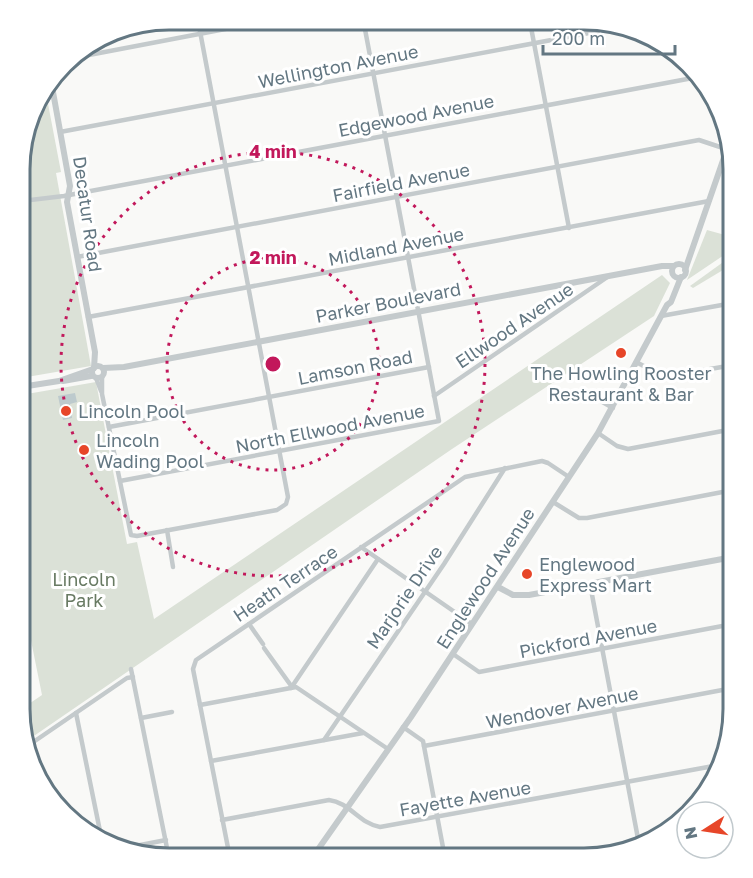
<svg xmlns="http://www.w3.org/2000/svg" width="753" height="878" font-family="'Golos Text',sans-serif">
<rect width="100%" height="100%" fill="#f9f9f7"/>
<g fill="#dbe1d7">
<polygon points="45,88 61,172 56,173 91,366 21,378 22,140 40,94"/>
<polygon points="707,230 725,235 733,230 733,249 687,280"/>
<polygon points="733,255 733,263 728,267 693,288 690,286"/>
<polygon points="662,275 670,283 654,316 452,449 28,740 20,710 42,695 20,586 21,395 96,382 127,544 137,542 154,619"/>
</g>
<polygon fill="#bdcacd" points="75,393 77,402 70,404 72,418 63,420 58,396"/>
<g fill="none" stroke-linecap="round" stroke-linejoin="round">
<g stroke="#c4cacc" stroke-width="4.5">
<polyline points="530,22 569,228"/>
<polyline points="68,59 241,26"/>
<polyline points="60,132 621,27"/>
<polyline points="22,201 64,196 698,77"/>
<polyline points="77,257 699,140 729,150"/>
<polyline points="661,316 733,303"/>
<polyline points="88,317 709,201"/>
<polyline points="636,362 665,377 733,365"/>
<polyline points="102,377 102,394 131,535 137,536 277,510 286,504 288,497 199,26"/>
<polyline points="96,378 101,391"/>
<polyline points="590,395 613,408"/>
<polyline points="434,396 606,278"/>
<polyline points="109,427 429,367"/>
<polyline points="598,433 617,446 628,449 733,429"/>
<polyline points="120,481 439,421 364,24"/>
<polyline points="553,502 579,518 587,518 733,490"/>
<polyline points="167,530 173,567"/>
<polyline points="361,547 472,624"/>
<polyline points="590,584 639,844"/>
<polyline points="249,624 263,644"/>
<polyline points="264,648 292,687"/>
<polyline points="453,654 479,672 733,624"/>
<polyline points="131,669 169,858"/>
<polyline points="291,688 378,559"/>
<polyline points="200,705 296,687 388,749"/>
<polyline points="76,713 102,841"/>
<polyline points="141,718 172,712"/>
<polyline points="403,727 423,741 445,858"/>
<polyline points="324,740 444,564 505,468"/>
<polyline points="29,745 127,678 133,677"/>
<polyline points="424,746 733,688"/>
<polyline points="211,761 363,733"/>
<path d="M222 820 329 800C349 802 360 824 380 827L719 765"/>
<polyline points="125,848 166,840"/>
<polyline points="230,858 193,669 196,660 465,477 542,461 548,463 569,477"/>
</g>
<g stroke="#c4cacc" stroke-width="6">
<polyline points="51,81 70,186 67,202 95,352 94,368"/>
<circle cx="679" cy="271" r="7"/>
<polyline points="685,270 728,146"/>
<circle cx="98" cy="372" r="6"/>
<polyline points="103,368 124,367 662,266 673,266"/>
<polyline points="63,381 91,376"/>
<polyline points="21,387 59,381 93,369"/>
<polyline points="498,587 513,595 529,595 733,557"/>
<polyline points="312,858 411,717 598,433 667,305 671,302 681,277"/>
</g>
</g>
<g fill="none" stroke="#c2185b" stroke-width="3" stroke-dasharray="3 6">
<circle cx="273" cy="364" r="106"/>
<circle cx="273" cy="364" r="212"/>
</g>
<g fill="#e74629" stroke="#fff" stroke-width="2">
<circle cx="621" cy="353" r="6"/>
<circle cx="66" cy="411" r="6"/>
<circle cx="84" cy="450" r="6"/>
<circle cx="527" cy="574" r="6"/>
</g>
<g text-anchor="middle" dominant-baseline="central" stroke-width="6" stroke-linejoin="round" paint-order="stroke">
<g font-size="18" fill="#637782" stroke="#fff">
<text transform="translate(338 66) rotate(-11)">Wellington Avenue</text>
<text transform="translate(416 115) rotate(-11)">Edgewood Avenue</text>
<text transform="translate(401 182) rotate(-11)">Fairfield Avenue</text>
<text transform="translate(88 214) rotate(82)">Decatur Road</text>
<text transform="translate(396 246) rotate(-11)">Midland Avenue</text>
<text transform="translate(388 302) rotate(-11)">Parker Boulevard</text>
<text transform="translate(514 325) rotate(-34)">Ellwood Avenue</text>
<text transform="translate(355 367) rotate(-11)">Lamson Road</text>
<text transform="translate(330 428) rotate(-11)">North Ellwood Avenue</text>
<text transform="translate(485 578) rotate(-57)">Englewood Avenue</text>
<text transform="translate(285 583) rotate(-34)">Heath Terrace</text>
<text transform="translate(404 597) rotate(-56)">Marjorie Drive</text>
<text transform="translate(588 638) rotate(-11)">Pickford Avenue</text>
<text transform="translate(562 707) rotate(-11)">Wendover Avenue</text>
<text transform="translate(465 798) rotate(-10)">Fayette Avenue</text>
</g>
<g font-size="18" fill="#637782" stroke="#fff" text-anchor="start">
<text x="621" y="373" text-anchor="middle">The Howling Rooster<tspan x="621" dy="21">Restaurant &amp; Bar</tspan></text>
<text x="78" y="411">Lincoln Pool</text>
<text x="96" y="440">Lincoln<tspan x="96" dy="21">Wading Pool</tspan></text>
<text x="539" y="564">Englewood<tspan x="539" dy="21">Express Mart</tspan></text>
</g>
<g font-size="18" fill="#687a63" stroke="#fff">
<text x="84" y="579">Lincoln<tspan x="84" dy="21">Park</tspan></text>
</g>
</g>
<path d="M0 0H753V878H0ZM169 30H584A139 139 0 0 1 723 169V709A139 139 0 0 1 584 848H169A139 139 0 0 1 30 709V169A139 139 0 0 1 169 30Z" fill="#fff" fill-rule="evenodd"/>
<path fill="none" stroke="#637782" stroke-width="3" d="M169 30H584A139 139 0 0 1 723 169V709A139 139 0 0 1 584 848H169A139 139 0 0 1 30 709V169A139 139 0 0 1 169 30Z"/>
<circle cx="273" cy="364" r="9" fill="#c2185b" stroke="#fff" stroke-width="3"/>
<g font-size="18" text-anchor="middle" font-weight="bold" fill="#c2185b" stroke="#fff" stroke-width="6" stroke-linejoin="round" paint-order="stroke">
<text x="273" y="158">4 min</text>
<text x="273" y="264">2 min</text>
</g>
<g transform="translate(705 830) rotate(258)"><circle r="28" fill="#ffffff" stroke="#c1c9cd" stroke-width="1.5"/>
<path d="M0-4.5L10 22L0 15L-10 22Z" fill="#e74629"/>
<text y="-9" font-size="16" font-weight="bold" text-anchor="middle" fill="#637782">N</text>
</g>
<path d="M543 45v9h132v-9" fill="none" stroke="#637782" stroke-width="3"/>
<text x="552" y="45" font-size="18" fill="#637782" stroke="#ffffff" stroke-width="4.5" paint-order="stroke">200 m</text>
</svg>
